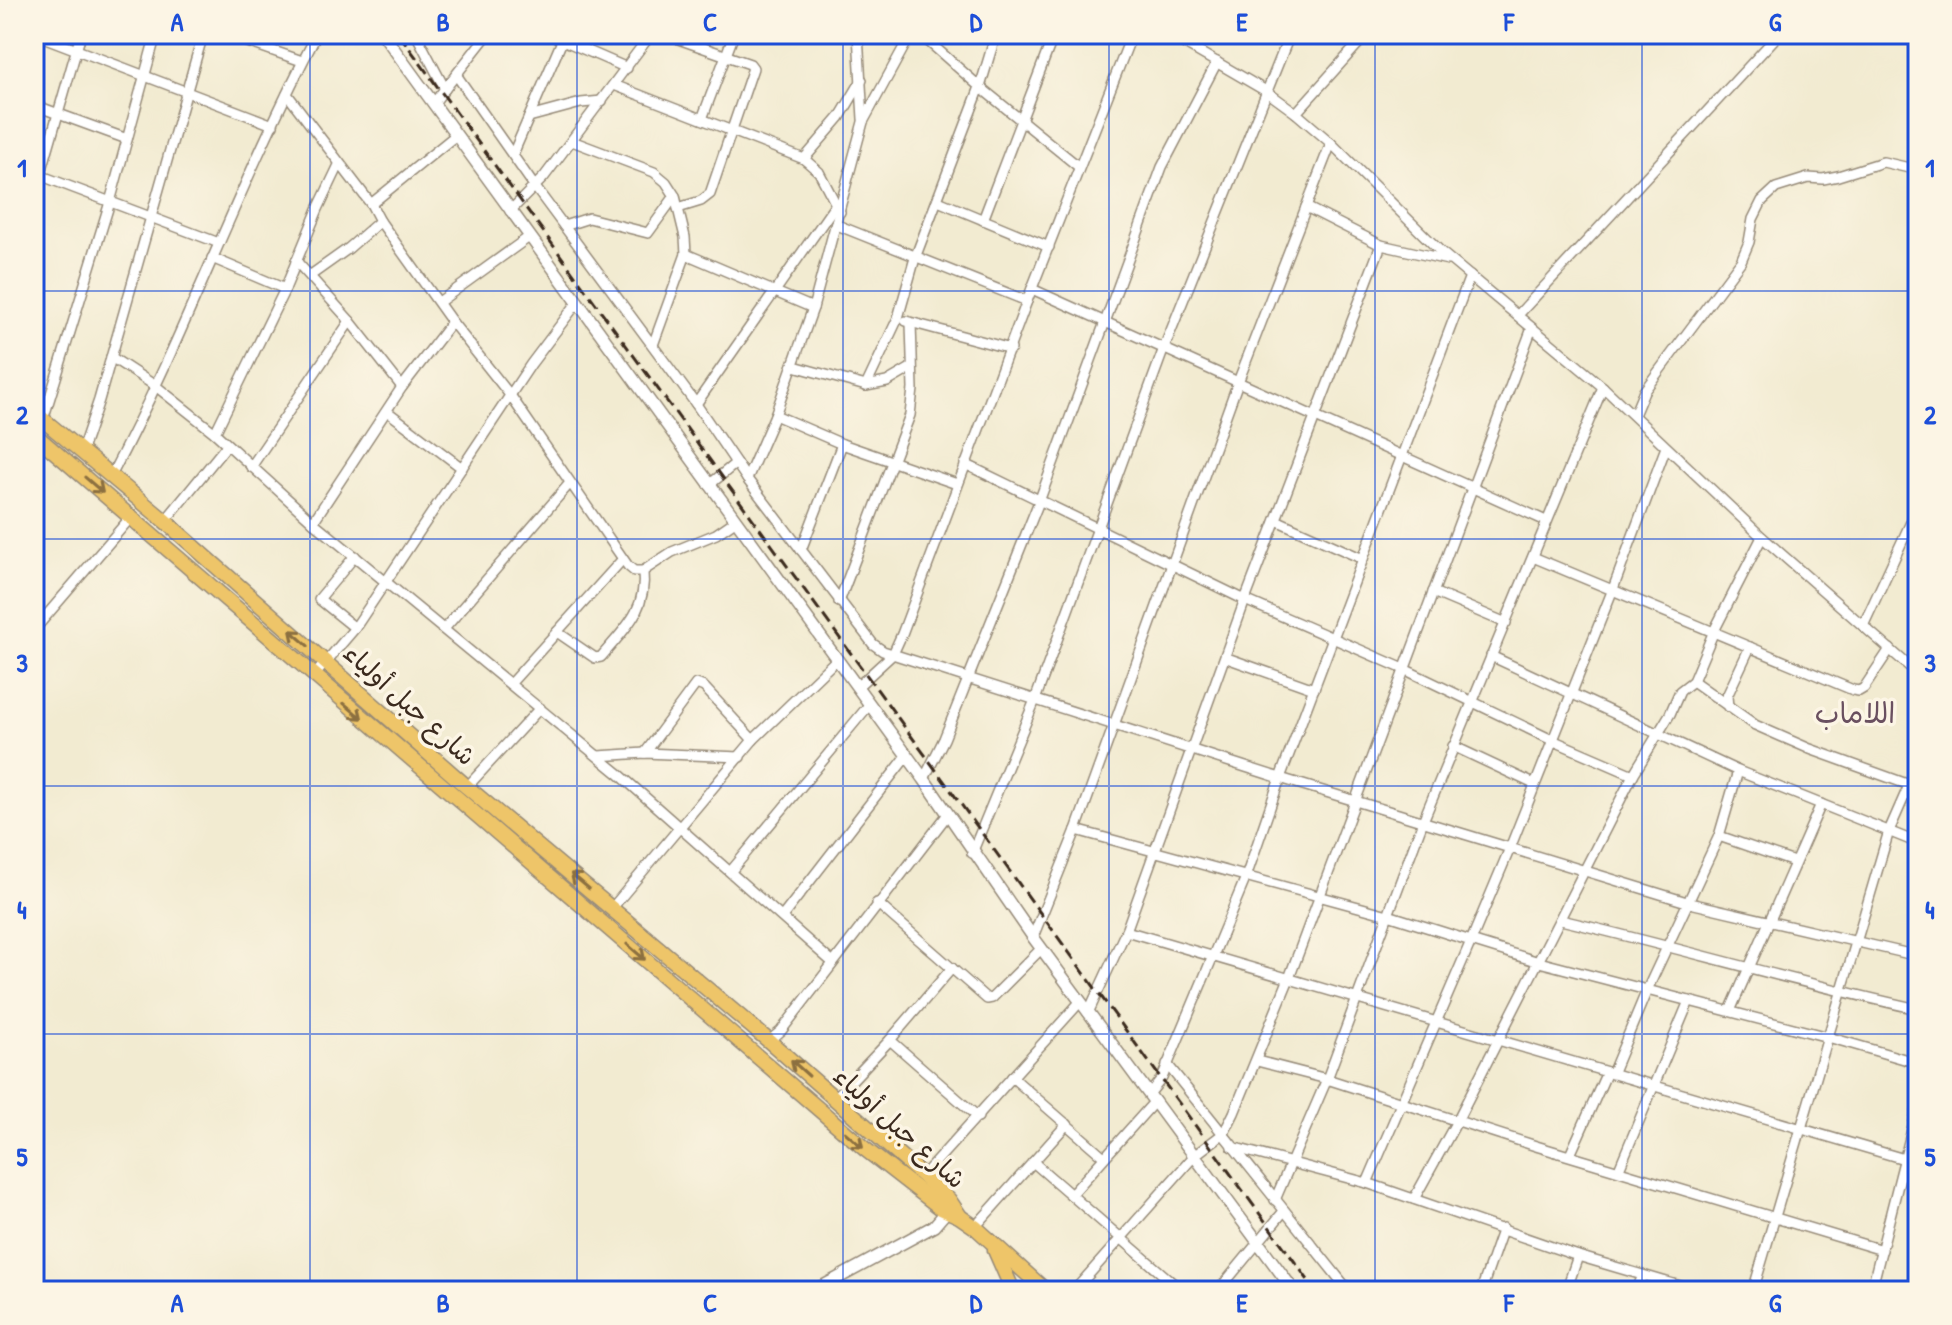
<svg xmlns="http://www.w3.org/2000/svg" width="1952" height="1325" font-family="'Patrick Hand','Playpen Sans Arabic',sans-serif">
<rect width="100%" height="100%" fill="#fcf5e5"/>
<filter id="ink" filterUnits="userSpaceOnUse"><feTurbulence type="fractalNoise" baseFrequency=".0125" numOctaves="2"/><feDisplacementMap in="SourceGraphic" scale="16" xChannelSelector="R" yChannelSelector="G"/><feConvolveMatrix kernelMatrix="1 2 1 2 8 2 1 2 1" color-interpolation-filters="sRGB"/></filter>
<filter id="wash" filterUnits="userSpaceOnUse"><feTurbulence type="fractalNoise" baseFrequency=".006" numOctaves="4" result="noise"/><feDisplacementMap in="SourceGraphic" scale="32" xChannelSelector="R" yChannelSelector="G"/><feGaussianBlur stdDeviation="1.8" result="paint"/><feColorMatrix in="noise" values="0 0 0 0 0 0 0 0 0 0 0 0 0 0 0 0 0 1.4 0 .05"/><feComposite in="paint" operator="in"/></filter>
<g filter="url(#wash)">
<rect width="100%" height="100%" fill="#f2ebd1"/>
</g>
<g filter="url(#ink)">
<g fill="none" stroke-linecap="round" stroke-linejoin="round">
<defs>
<g id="minor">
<polyline points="35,34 273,125"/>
<polyline points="225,34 302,61"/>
<polyline points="416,34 445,89"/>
<polyline points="549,34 627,68"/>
<polyline points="664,34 750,64 753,68 710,194 701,201 678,208"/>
<polyline points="858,34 863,119"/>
<polyline points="920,34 980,87 1079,167"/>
<polyline points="1168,34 1266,91 1296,113 1331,143 1441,252 1603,387 1762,537 1918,674"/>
<polyline points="457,76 535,187 696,404 747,479 873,644 883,651 1280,778 1510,848 1471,941 1539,962 1828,1037 1753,1291"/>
<polyline points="614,85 804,159 819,172 840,212"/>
<polyline points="287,94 371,204 380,221 452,322 510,395 628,566 634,571 643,571 672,552 716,534 735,521"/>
<polyline points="433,104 488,34"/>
<polyline points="34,105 127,139"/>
<polyline points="1296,113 1367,34"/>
<polyline points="529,117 581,103 602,101"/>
<polyline points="702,119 734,34"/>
<polyline points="572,141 654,172 666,182 675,196 685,237 686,254 653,345"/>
<polyline points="513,154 565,34"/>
<polyline points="804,159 840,117 862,80"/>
<polyline points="34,173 219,243"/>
<polyline points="34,197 81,34"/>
<polyline points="938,201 1049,247"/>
<polyline points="371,204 456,135"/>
<polyline points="1306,207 1381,245 1448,260"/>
<polyline points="510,211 544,177 651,34"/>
<polyline points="983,220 1054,34"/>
<polyline points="837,225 1027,301"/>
<polyline points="564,226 589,218 648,233 675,196"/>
<polyline points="686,254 813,308"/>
<polyline points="212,258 285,289"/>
<polyline points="296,261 350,321 402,387"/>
<polyline points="311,275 349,248 380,221"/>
<polyline points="1032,289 1546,521"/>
<polyline points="439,302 529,237"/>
<polyline points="1518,315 1779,34"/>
<polyline points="906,321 1011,349"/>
<polyline points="111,357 157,387 215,433 313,522 619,774 832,962"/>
<polyline points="794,366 866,386 887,382 911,368"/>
<polyline points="866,386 898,318 915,258 980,87 996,34"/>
<polyline points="696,404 836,204"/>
<polyline points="388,412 462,468"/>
<polyline points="775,415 842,444 957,484"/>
<polyline points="1634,415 1644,391 1741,261 1749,242 1753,219 1762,201 1776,188 1808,178 1823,179 1838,176 1883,162 1918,170"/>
<polyline points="43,420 110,202 156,34"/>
<polyline points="215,433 285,289 318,209 339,165"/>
<polyline points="1666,447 1613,589 1510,848 1690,903 1918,956"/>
<polyline points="82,450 99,400 203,34"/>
<polyline points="965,464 1245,600 1404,669 1552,740 1633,775"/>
<polyline points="251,467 350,321"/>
<path d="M111 476C187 332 241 178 317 34"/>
<polyline points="747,479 775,415 813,308 863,122 911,34"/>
<polyline points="709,485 736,463"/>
<polyline points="1276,520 1363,559"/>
<polyline points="165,521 227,445"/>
<polyline points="313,522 402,387 452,322"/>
<polyline points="801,550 842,444"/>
<polyline points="1533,557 1853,690 1859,691 1864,688 1890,649"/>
<polyline points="1433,592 1506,623"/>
<polyline points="839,602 910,415 913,389 911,323"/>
<polyline points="34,611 44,618"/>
<polyline points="1863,626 1918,507"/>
<polyline points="355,628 319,599 355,556"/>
<polyline points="444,629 570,483"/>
<polyline points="34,630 131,517"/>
<path d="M557 632 595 658 601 657C625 628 647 611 643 571"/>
<polyline points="1491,656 1738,771 1918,843"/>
<polyline points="1227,658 1314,689"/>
<polyline points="313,677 355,628 531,364 577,303"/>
<polyline points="1693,681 1755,725 1810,749 1918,788"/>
<polyline points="510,684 622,560"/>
<polyline points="857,687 893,654 902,634 1027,301 1132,34"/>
<polyline points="1728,707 1727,696 1750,647"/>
<polyline points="1453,746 1534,784"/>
<polyline points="645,753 696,684 704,687 753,740"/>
<polyline points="598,756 645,753 740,757"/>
<polyline points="1918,765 1889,831 1828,1037 1918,1063"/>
<polyline points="924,779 944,739 1040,499 1162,167 1217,62"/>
<polyline points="467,787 540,708"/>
<polyline points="1076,830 1388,915 1471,941 1367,1183"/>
<polyline points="1719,836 1794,862"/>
<polyline points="972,853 1035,700 1164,348 1290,34"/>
<polyline points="731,871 869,705"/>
<polyline points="877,903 987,999 992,998 1041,949"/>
<polyline points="612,908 753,740 837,659"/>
<polyline points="782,917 906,757"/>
<path d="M1561 920C1680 948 1798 983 1918 1009"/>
<polyline points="1126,931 1918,1163"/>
<polyline points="1033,937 1076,830 1238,382 1331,143"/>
<polyline points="1730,1011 1821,804"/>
<polyline points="1088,1013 1126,931 1245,600 1381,245"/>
<polyline points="890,1040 978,1117"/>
<polyline points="769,1041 781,1031 948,814"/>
<polyline points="1257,1061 1327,1079 1536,1146 1882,1250"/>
<polyline points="1167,1064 1349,1291"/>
<polyline points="1612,1074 1647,990 1719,836 1738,771"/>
<polyline points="1012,1077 1104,1157"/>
<polyline points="1150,1093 1162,1078 1246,877 1280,778 1470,276"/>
<polyline points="834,1099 890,1040 952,968"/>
<polyline points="1232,1147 1367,1183 1578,1256 1697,1291"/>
<polyline points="1570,1155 1607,1072"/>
<polyline points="1033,1162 1182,1291"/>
<polyline points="1619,1169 1689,1001"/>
<polyline points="923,1176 1080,1002"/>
<polyline points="1071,1195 1155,1101"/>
<polyline points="1414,1199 1457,1121 1633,775 1670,714 1680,691 1693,681 1714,631 1762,537"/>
<polyline points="1275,1200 1327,1079 1423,821 1603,387"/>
<polyline points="975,1227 1067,1124"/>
<polyline points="1074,1291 1195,1155 1224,1133 1234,1113 1288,981 1532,328"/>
<polyline points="1218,1291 1284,1211"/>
<polyline points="1481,1291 1503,1228"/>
<polyline points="1566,1291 1578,1256"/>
<polyline points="1637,1291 1642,1277"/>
<polyline points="1871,1291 1918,1106"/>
</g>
<g id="tertiary">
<polyline points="383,34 924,779 1033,937 1294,1291"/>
<polyline points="814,1291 934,1226 952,1205"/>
</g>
<g id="primary">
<polyline points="34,412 165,521 467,787 769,1041 923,1176 949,1200 959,1215"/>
<polyline points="34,434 865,1149 941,1208 959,1216 975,1227 1046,1291"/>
<polyline points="995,1250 1013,1291"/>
</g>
</defs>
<use href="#minor" stroke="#968a78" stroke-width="12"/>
<use href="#tertiary" stroke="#968a78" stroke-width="14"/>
<use href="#primary" stroke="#968a78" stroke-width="17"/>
<use href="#minor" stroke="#fff" stroke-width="9"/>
<use href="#tertiary" stroke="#fff" stroke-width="11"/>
<use href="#primary" stroke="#eec569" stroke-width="14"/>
<polyline stroke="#3b2a1e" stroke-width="3" stroke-dasharray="12 6" stroke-linecap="butt" points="399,34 1316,1291"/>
</g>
<defs><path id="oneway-shaft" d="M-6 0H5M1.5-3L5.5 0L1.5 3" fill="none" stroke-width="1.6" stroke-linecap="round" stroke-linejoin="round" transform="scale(2)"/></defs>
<g stroke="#8c7040">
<use href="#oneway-shaft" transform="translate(94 485) rotate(41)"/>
<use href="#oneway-shaft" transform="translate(299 638) rotate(-139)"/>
<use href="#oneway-shaft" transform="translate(353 711) rotate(40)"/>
<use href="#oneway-shaft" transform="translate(580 881) rotate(-140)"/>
<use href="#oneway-shaft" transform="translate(636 952) rotate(41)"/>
<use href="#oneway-shaft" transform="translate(800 1068) rotate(-138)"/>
<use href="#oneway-shaft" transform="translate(854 1140) rotate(41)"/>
</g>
</g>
<path fill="none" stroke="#1d4ed8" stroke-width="2" stroke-opacity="0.55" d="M310 34V1291M577 34V1291M843 34V1291M1109 34V1291M1375 34V1291M1642 34V1291M34 291H1918M34 539H1918M34 786H1918M34 1034H1918"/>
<g text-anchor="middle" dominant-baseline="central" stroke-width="7" stroke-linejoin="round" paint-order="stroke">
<g font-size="26" fill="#3b2a1e" stroke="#fcf5e5">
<text transform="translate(410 704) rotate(42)">شارع جبل أولياء</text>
<text transform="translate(900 1127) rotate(42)">شارع جبل أولياء</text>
</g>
<g font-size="28" fill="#6a5060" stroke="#fcf5e5">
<text x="1855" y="713">اللاماب</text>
</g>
</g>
<rect width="1952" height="1325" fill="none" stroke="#fcf5e5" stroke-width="88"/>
<rect x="44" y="44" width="1864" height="1237" fill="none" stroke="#1d4ed8" stroke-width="3"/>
<g font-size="26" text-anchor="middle" font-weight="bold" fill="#1d4ed8">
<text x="177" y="31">A</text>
<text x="443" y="31">B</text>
<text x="710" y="31">C</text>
<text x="976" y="31">D</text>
<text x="1242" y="31">E</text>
<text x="1509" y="31">F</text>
<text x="1775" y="31">G</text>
<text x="22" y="177">1</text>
<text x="1930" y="177">1</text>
<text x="22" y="424">2</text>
<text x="1930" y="424">2</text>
<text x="22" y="672">3</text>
<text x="1930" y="672">3</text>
<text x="22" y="919">4</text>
<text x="1930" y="919">4</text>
<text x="22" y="1166">5</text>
<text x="1930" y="1166">5</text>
<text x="177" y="1312">A</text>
<text x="443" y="1312">B</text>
<text x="710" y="1312">C</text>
<text x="976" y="1312">D</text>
<text x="1242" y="1312">E</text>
<text x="1509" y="1312">F</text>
<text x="1775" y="1312">G</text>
</g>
</svg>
